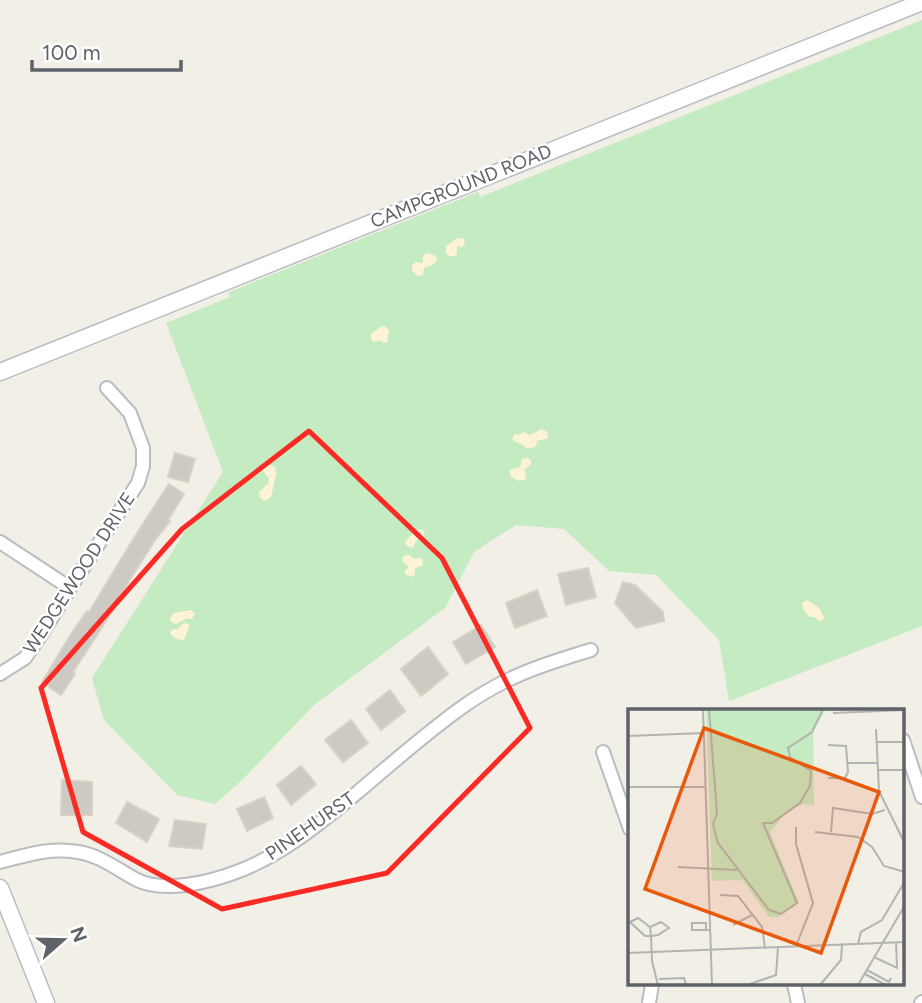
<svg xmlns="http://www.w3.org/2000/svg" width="922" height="1003" font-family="Figtree,sans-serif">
<rect width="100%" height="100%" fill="#f2efe7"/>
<polygon fill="#c4ebc2" points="922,20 922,626 729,701 719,640 656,575 609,571 564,529 516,525 474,552 445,608 314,705 242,780 215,804 177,795 104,720 92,678 223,472 166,323 230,297 229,292 478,192 480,197"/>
<g fill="#fef3d6">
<polygon points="457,238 464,239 465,244 462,247 457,246 457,254 454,256 449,256 446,253 446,246"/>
<path d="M426 253 434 255 437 258C435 267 430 265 424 268L423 275 417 276 412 270V265L416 262 423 263V256Z"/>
<path d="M385 326 389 331 387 342 384 343 380 340 374 342 371 340V334C376 332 379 326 385 326Z"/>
<polygon points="542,429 547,432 548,438 537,441 536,446 532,448 526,448 521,444 516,442 512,439 515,434 519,435 524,432 530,435"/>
<polygon points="527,458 531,460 531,464 524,470 526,475 525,480 519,481 510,476 510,470 520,467 522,459"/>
<polygon points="270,465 275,467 276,474 271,497 264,501 260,497 259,492 268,484 269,478 263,471 266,466"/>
<path d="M422 529 425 533 423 538 416 540 413 548 407 546 405 543C408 537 415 530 422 529Z"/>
<polygon points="409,555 414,559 421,558 423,562 422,566 415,568 415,574 412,577 405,574 405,571 409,566 404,563 402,560 404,556"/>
<polygon points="807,600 818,607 824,617 823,620 819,621 815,617 810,617 803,609 802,603"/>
<polygon points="191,610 195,613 192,619 185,619 176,624 171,622 170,618 174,613"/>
<path d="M184 623 189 624V627L184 640C179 641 171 637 170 632L173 629H178Z"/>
</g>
<g fill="#cdcac4" stroke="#d8d1c4" stroke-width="2">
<polygon points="175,453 195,459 188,482 168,477"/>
<polygon points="169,484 184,494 168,520 170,521 155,540 119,597 121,598 73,672 75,674 61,695 42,682 73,631 87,611 89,612 137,533"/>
<polygon points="588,568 596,597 566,605 558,574"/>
<polygon points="623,582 635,585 663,612 664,621 636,628 615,603"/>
<polygon points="537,590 547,616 515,628 506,603"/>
<polygon points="481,625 495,647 466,664 453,642"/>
<polygon points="428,647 448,674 421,696 401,669"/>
<polygon points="390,690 405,711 381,730 366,709"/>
<polygon points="351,720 368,743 343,762 325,740"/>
<polygon points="301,766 316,784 291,805 277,785"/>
<polygon points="62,780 92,782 92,815 61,815"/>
<polygon points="264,797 273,818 247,831 237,809"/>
<polygon points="127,802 159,819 147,842 116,823"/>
<polygon points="175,820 206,824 202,849 169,846"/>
</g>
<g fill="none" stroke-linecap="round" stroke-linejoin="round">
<defs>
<g id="street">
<polyline points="0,542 70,588"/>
<polyline points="0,674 25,658 41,635 70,588 138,483 143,466 143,448 130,413 107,388"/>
<polyline points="903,740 922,797"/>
<polyline points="603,752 630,829"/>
<path d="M0 862C27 855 50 847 78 852 99 855 117 869 135 879 163 894 211 882 239 871 283 854 322 822 358 792 392 763 425 734 461 708 504 677 541 665 591 650"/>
<polyline points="794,984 798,1003"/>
<polyline points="649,1003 652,984"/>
<polyline points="921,1003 922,1002"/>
</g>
<g id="secondary">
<polyline points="0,372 922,2"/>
<polyline points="0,888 46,1003"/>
</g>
</defs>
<use href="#street" stroke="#b9bdc2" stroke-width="16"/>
<use href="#secondary" stroke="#babec4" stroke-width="19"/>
<use href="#street" stroke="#fff" stroke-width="12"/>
<use href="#secondary" stroke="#fff" stroke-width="16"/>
</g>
<path fill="none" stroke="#fb2a24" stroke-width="5" stroke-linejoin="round" d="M309 431 442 558 530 728 387 873 222 909 83 832 41 688 182 529Z"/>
<g text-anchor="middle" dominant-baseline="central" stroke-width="5" stroke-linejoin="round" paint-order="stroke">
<g font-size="19" fill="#5e6369" stroke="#fff">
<text transform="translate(461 186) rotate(-22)">CAMPGROUND ROAD</text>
<text transform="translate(79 573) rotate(-57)">WEDGEWOOD DRIVE</text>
<text transform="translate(310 826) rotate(-35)">PINEHURST</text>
</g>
</g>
<g transform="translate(628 709)">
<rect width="276" height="276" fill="#f2efe7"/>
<path d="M78 0H199L185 21 186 97 175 95 160 102 142 123 171 194 150 208H141L114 171 84 172Z" fill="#c4ebc2"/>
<path fill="none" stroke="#b3b3b1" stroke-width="2" d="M75 0 84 276M81 0 89 104 85 115 90 134 141 201 153 205 169 194 135 114H144L172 94 182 77 183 62 162 48 160 39 184 23 195 0M205 4 277 1M248 20 251 82 277 135M0 27 76 24M249 33H277M219 54H249M249 61H277M200 69H217L220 63 218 37 200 36M0 78H78M187 123 230 128 244 138 256 157 277 163M203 123 205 99 244 105 257 101M50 158 109 161M92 186 110 187 134 218 137 239M105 216 124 206M22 218 10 209 2 213 17 227H23L30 226 41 219 33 213 22 218 23 227 24 252 30 276M78 221V214H64V221H83M230 235 233 223 254 211 277 172M168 237 185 194 168 135V118M0 244 277 233M246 248 269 259 268 233M239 261 261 273 263 269M237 265 258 276M31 270 56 269 58 276M119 276 148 266 150 238M192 276 213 251 214 236M230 276 277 196"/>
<path fill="#e8590c" fill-opacity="0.15" stroke="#e8590c" stroke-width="3.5" d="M76 19 251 83 193 244 17 180Z"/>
<rect width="276" height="276" fill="none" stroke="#5e6369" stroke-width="3.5"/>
</g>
<g transform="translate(63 940) rotate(70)" stroke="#ffffff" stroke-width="5" paint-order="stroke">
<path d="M0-5L12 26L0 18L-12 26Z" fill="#5e6369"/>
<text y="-10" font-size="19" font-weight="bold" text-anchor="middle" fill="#5e6369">N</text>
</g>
<path d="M32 60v10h149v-10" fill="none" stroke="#5e6369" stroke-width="3.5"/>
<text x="42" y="60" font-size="21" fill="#5e6369" stroke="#ffffff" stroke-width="5" paint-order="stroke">100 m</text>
</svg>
